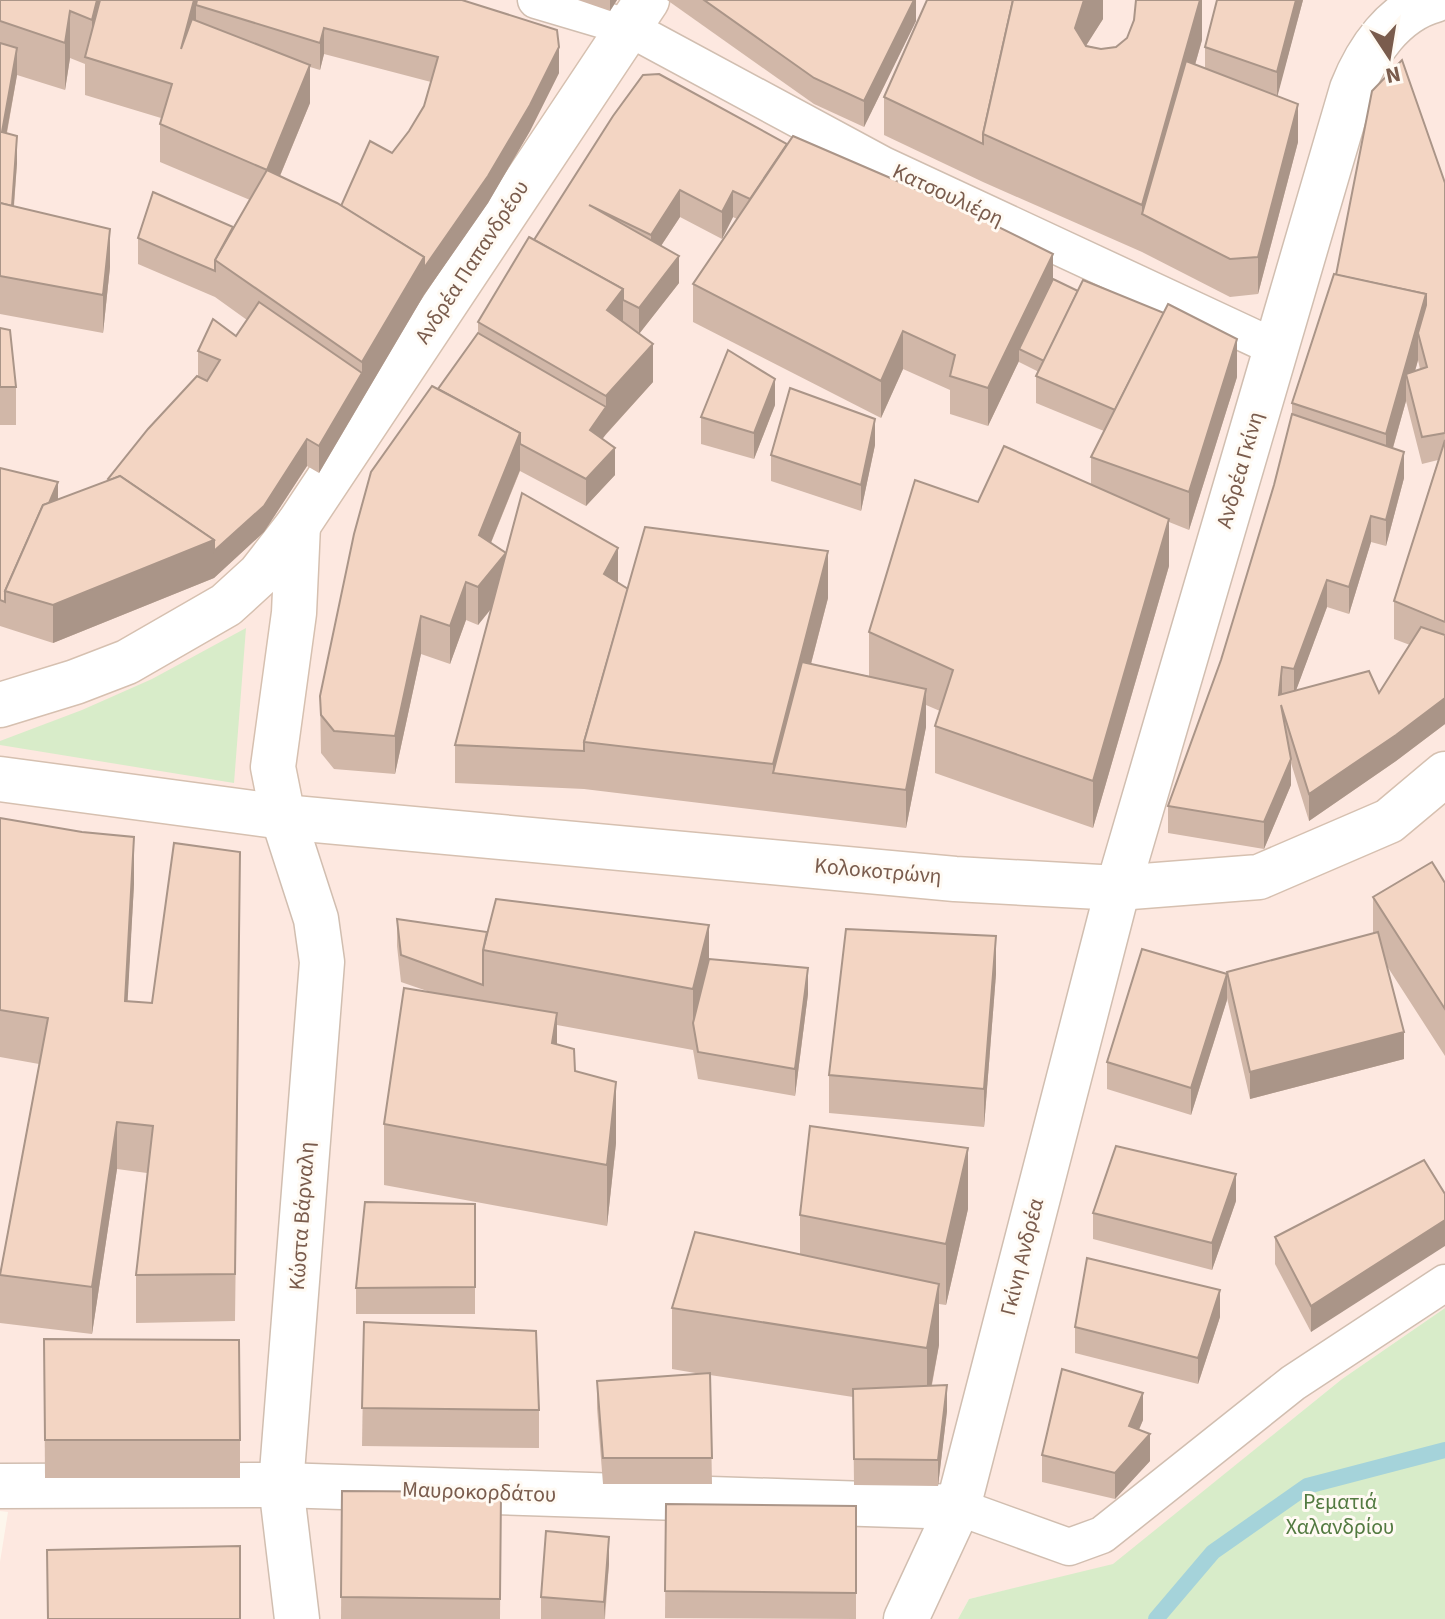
<svg xmlns="http://www.w3.org/2000/svg" width="1445" height="1619" font-family="'Source Sans 3',sans-serif">
<rect width="100%" height="100%" fill="#fdf6ec"/>
<polygon fill="#fde8e0" points="0,0 1445,0 1445,1308 1342,1379 1113,1565 969,1599 958,1619 0,1619 0,1562 8,1512 0,1511"/>
<g fill="#d8ecc9">
<polygon points="246,628 234,783 0,745 0,741 82,710 152,679"/>
<polygon points="1445,1308 1445,1619 958,1619 969,1599 1113,1564 1342,1379"/>
</g>
<g fill="none" stroke-linecap="round" stroke-linejoin="round">
<polyline stroke="#a5d3da" stroke-width="16" points="1156,1619 1213,1552 1307,1486 1445,1450"/>
<defs>
<g id="pedestrian">
<polyline points="536,0 627,27 883,165 1276,348"/>
<polyline points="958,1507 1069,1547 1102,1535 1293,1383 1445,1283"/>
</g>
<g id="minor">
<polyline points="0,1486 281,1485 958,1507"/>
<path d="M906 1619 958 1507 1118 888 1352 89C1367 51 1394 11 1435 0"/>
</g>
<polyline id="tertiary" points="283,817 316,919 322,962 281,1485 297,1619"/>
<g id="secondary">
<polyline points="0,705 75,682 127,662 226,605 260,574 298,525 647,0"/>
<polyline points="0,779 283,817 955,879 1118,888 1259,877 1389,821 1445,774"/>
<polyline points="283,817 273,767 294,613 298,525"/>
</g>
</defs>
<use href="#pedestrian" stroke="#d1beb0" stroke-width="39"/>
<use href="#minor" stroke="#d1beb0" stroke-width="47"/>
<use href="#tertiary" stroke="#d1beb0" stroke-width="47"/>
<use href="#secondary" stroke="#d6c0b0" stroke-width="47"/>
<use href="#pedestrian" stroke="#fff" stroke-width="36"/>
<use href="#minor" stroke="#fff" stroke-width="44"/>
<use href="#tertiary" stroke="#fff" stroke-width="44"/>
<use href="#secondary" stroke="#fff" stroke-width="44"/>
</g>
<g fill="#d1b7a8" fill-rule="evenodd">
<path d="M0 0H462L559 73 530 131 488 203 424 295 319 473 307 466 264 532 214 578 53 643 0 626V468L58 499 108 481 198 376V351L236 336 247 320 215 297 138 264V238L233 227 250 200 160 162V124L161 118 85 95V64L70 58 65 90 17 75 7 133 17 163 14 207 110 267 103 333 0 314ZM324 54 431 82 424 106 409 131 392 153 341 206 280 176 310 103V67L320 70Z"/>
<polygon points="578,0 617,0 610,11"/>
<polygon points="667,0 916,0 916,21 864,127 814,104"/>
<polygon points="1103,0 1103,19 1086,45 1101,49 1116,47 1202,0 1202,40 1195,65 1205,69 1205,47 1303,0 1277,96 1298,142 1258,294 1230,297 1142,252 983,182 884,135 884,97"/>
<path d="M787 144 1053 279 1237 377 1189 530 1169 522V566L1093 828 935 773V726L940 711 926 705V727L906 828 584 789 455 783V745L491 609 478 625 466 620 450 664 421 654 395 774 334 769 321 753 320 696 438 389 478 333V322L534 240ZM680 217 722 239 733 217 737 219 693 284V322L881 418 903 369 950 390V414L988 426 1019 361V362L1039 372 1036 376V403L1104 431 1091 457V484L978 502 869 632V676L811 664 828 598 628 589 506 552 491 543 520 471 586 506 615 475 602 439 653 382 639 334 679 283 661 246Z"/>
<path d="M1445 183V724L1396 761 1309 821 1291 763V785L1264 849 1168 833V806L1221 660 1274 485 1292 414V403L1336 275ZM1418 360 1420 369 1415 371 1417 364ZM1406 401 1422 464 1438 460 1394 601V639L1410 645 1379 693 1296 690 1327 607 1349 614 1371 542 1386 546 1404 478 1393 448Z"/>
<polygon points="0,328 16,387 16,425 0,425"/>
<polygon points="775,405 754,459 701,444 701,417"/>
<polygon points="875,445 861,511 771,481 771,455"/>
<polygon points="0,818 134,884 127,1002 152,1003 240,900 235,1321 136,1323 136,1275 147,1173 117,1169 92,1334 0,1323 0,1273 39,1064 0,1057"/>
<polygon points="1445,883 1445,1056 1387,966 1404,1059 1250,1099 1227,998 1227,972 1373,934 1373,897"/>
<polygon points="397,919 487,932 709,959 808,994 795,1096 698,1079 693,1050 557,1025 557,1045 575,1071 616,1143 607,1226 384,1185 384,1124 430,992 401,982 397,946"/>
<polygon points="996,974 984,1127 829,1113 829,1075"/>
<polygon points="1227,1000 1191,1115 1107,1089 1107,1062"/>
<polygon points="1445,1194 1311,1332 1275,1264 1275,1237"/>
<polygon points="1236,1201 1212,1270 1093,1239 1093,1213"/>
<polygon points="475,1204 475,1314 356,1314 356,1288"/>
<polygon points="968,1209 946,1305 939,1304 939,1345 932,1385 947,1411 938,1486 854,1485 853,1397 710,1375 712,1484 603,1484 597,1408 597,1381 701,1374 672,1369 672,1308 800,1254 800,1215"/>
<polygon points="1220,1317 1198,1384 1075,1353 1075,1327"/>
<polygon points="364,1322 539,1410 539,1448 362,1446"/>
<polygon points="44,1339 240,1440 240,1478 45,1478"/>
<polygon points="1143,1420 1139,1430 1150,1461 1115,1499 1042,1482 1042,1455"/>
<polygon points="342,1491 501,1492 500,1619 341,1619"/>
<polygon points="666,1504 856,1506 856,1619 665,1618"/>
<polygon points="609,1564 605,1619 541,1619 541,1597"/>
</g>
<g fill="#aa9588">
<polygon points="97,0 100,0 92,59 92,20"/>
<polygon points="194,0 204,0 196,5 196,31 181,49"/>
<polygon points="610,0 617,0 610,11"/>
<polygon points="914,0 916,0 916,21 864,127 864,101"/>
<polygon points="1084,0 1103,0 1103,19 1084,49 1075,28"/>
<polygon points="1200,0 1202,0 1202,40 1151,219 1142,214 1142,205"/>
<polygon points="1296,0 1303,0 1277,98 1277,72"/>
<polygon points="70,11 70,58 65,90 65,43"/>
<polygon points="324,28 324,54 320,70 320,43"/>
<polygon points="559,47 559,73 530,131 488,203 424,295 362,400 362,362 424,257"/>
<polygon points="17,48 17,75 2,158 2,132"/>
<polygon points="310,65 310,103 267,207 267,170"/>
<polygon points="1298,104 1298,142 1258,294 1258,257"/>
<polygon points="17,136 17,163 11,241 11,214"/>
<polygon points="680,190 680,217 651,261 651,235"/>
<polygon points="733,191 733,217 722,239 722,212"/>
<polygon points="110,229 110,267 103,333 103,295"/>
<polygon points="1053,254 1053,292 1019,349 1019,361 988,426 988,388"/>
<polygon points="679,256 679,283 639,334 639,308"/>
<polygon points="623,289 623,327 607,310"/>
<polygon points="1426,294 1426,332 1418,333 1418,360 1410,389 1406,374 1406,401 1386,472 1386,434"/>
<polygon points="903,331 903,369 881,418 881,381"/>
<polygon points="1237,339 1237,377 1189,530 1189,492"/>
<polygon points="653,344 653,382 606,434 590,456 590,430 606,407 606,396"/>
<polygon points="362,373 362,400 319,473 319,446"/>
<polygon points="775,379 775,405 754,459 754,433"/>
<polygon points="875,419 875,445 861,511 861,485"/>
<polygon points="520,433 520,470 479,572 479,535"/>
<polygon points="307,439 307,466 264,532 214,578 53,643 53,605"/>
<polygon points="615,448 615,475 586,506 586,479"/>
<polygon points="1404,452 1404,478 1386,546 1386,520"/>
<polygon points="58,482 58,508 9,592"/>
<polygon points="1371,516 1371,542 1349,614 1349,587"/>
<polygon points="1169,519 1169,566 1093,828 1093,781"/>
<polygon points="618,548 618,586 604,574"/>
<polygon points="828,551 828,598 782,775 773,773 773,764"/>
<polygon points="506,553 506,590 478,625 478,587"/>
<polygon points="1327,580 1327,607 1294,696 1294,669"/>
<polygon points="466,582 466,620 450,664 450,626"/>
<polygon points="421,616 421,654 395,774 395,736"/>
<polygon points="1282,667 1282,694 1279,695"/>
<polygon points="926,689 926,727 906,828 906,790"/>
<polygon points="1445,698 1445,724 1396,761 1309,821 1309,794"/>
<polygon points="1291,759 1291,785 1264,849 1264,822"/>
<polygon points="134,837 134,884 125,1049 125,1001"/>
<polygon points="709,925 709,986 693,1023 693,1050 693,989"/>
<polygon points="996,936 996,974 984,1127 984,1089"/>
<polygon points="808,968 808,994 795,1096 795,1069"/>
<polygon points="1227,974 1227,1000 1191,1115 1191,1088"/>
<polygon points="557,1013 557,1074 552,1043"/>
<polygon points="1404,1032 1404,1059 1250,1099 1250,1072"/>
<polygon points="616,1082 616,1143 607,1226 607,1165"/>
<polygon points="117,1122 117,1169 92,1334 92,1287"/>
<polygon points="968,1148 968,1209 946,1305 946,1244"/>
<polygon points="1236,1174 1236,1201 1212,1270 1212,1243"/>
<polygon points="1445,1220 1445,1246 1311,1332 1311,1306"/>
<polygon points="939,1284 939,1345 927,1409 927,1348"/>
<polygon points="1220,1290 1220,1317 1198,1384 1198,1358"/>
<polygon points="947,1385 947,1411 938,1486 938,1460"/>
<polygon points="1143,1393 1143,1420 1129,1452 1129,1426"/>
<polygon points="1150,1434 1150,1461 1115,1499 1115,1473"/>
<polygon points="609,1537 609,1564 604,1619 604,1602"/>
</g>
<g fill="#f3d5c3" stroke="#aa9588" stroke-width="2">
<polygon points="0,0 97,0 92,20 70,11 65,43 0,21"/>
<polygon points="100,0 194,0 181,49 192,19 310,65 267,170 160,124 172,84 85,57"/>
<polygon points="197,0 462,0 557,30 559,47 530,105 488,176 424,268 424,257 341,206 370,141 392,153 409,131 424,106 438,57 324,28 320,43 196,5"/>
<polygon points="704,0 914,0 864,101 814,78"/>
<polygon points="927,0 1013,0 983,134 983,144 884,97"/>
<polygon points="1013,0 1084,0 1075,28 1086,46 1101,49 1116,47 1127,38 1134,20 1136,0 1200,0 1142,205 983,134"/>
<polygon points="1217,0 1296,0 1277,72 1205,47"/>
<polygon points="0,43 17,48 2,132 17,136 12,206 0,203"/>
<polygon points="1402,60 1445,183 1445,433 1422,437 1406,374 1427,367 1418,333 1426,305 1426,294 1336,275 1372,91"/>
<polygon points="1186,61 1298,104 1258,257 1230,259 1142,214"/>
<polygon points="659,74 787,144 750,199 733,191 722,212 680,190 651,235 589,205 679,256 639,308 623,300 623,289 534,240 613,116 643,75"/>
<polygon points="793,136 960,208 1053,254 988,388 950,376 955,355 903,331 881,381 693,284"/>
<polygon points="267,170 337,203 424,257 362,362 215,260"/>
<polygon points="153,192 233,227 215,260 215,271 138,238"/>
<polygon points="0,203 110,229 103,295 0,276"/>
<polygon points="529,237 623,289 607,310 653,344 606,396 478,322"/>
<polygon points="1334,274 1426,294 1386,434 1292,403"/>
<polygon points="1053,279 1078,291 1044,361 1019,349"/>
<polygon points="1083,280 1164,313 1115,410 1036,376"/>
<polygon points="259,302 362,373 319,446 307,439 264,506 214,551 214,540 120,476 110,480 108,479 148,429 197,376 207,381 220,360 198,351 213,319 236,336"/>
<polygon points="1168,304 1237,339 1189,492 1091,457"/>
<polygon points="0,328 10,330 16,387 0,387"/>
<polygon points="478,333 606,407 590,430 615,448 586,479 520,444 520,433 438,389"/>
<polygon points="728,350 775,379 754,433 701,417"/>
<polygon points="432,386 520,433 479,535 506,553 478,587 466,582 450,626 421,616 395,736 334,731 321,715 320,696 354,534 371,472"/>
<polygon points="790,388 875,419 861,485 771,455"/>
<polygon points="1292,414 1404,452 1386,520 1371,516 1349,587 1327,580 1294,669 1282,667 1279,695 1369,671 1379,693 1421,627 1445,635 1445,698 1396,735 1309,794 1281,705 1291,759 1264,822 1168,806 1221,660 1274,485"/>
<polygon points="1445,440 1445,622 1394,601"/>
<polygon points="1004,446 1169,519 1093,781 935,726 953,670 869,632 915,480 978,502"/>
<polygon points="0,468 58,482 49,503 43,505 5,591 5,602 0,600"/>
<polygon points="120,476 214,540 53,605 5,591 43,505"/>
<polygon points="522,493 618,548 604,574 628,589 584,742 584,751 455,745"/>
<polygon points="645,527 828,551 773,764 584,742"/>
<polygon points="802,662 926,689 906,790 773,773"/>
<polygon points="0,818 82,832 134,837 125,1001 152,1003 174,843 240,852 235,1274 136,1275 153,1126 117,1122 92,1287 0,1275 48,1018 0,1010"/>
<polygon points="1432,862 1445,883 1445,1009 1373,897"/>
<polygon points="496,899 709,925 693,989 483,950"/>
<polygon points="397,919 487,932 483,950 483,985 401,955"/>
<polygon points="846,929 996,936 984,1089 829,1075"/>
<polygon points="1378,932 1404,1032 1250,1072 1227,972"/>
<polygon points="1142,949 1227,974 1191,1088 1107,1062"/>
<polygon points="709,959 808,968 795,1069 698,1052 693,1023"/>
<polygon points="404,988 557,1013 552,1043 574,1049 575,1071 616,1082 607,1165 384,1124"/>
<polygon points="810,1126 968,1148 946,1244 800,1215"/>
<polygon points="1116,1146 1236,1174 1212,1243 1093,1213"/>
<polygon points="1424,1160 1445,1194 1445,1220 1311,1306 1275,1237"/>
<polygon points="365,1202 475,1204 475,1287 356,1288"/>
<polygon points="695,1232 939,1284 927,1348 672,1308"/>
<polygon points="1087,1258 1220,1290 1198,1358 1075,1327"/>
<polygon points="364,1322 536,1331 539,1410 362,1408"/>
<polygon points="44,1339 239,1340 240,1440 45,1440"/>
<polygon points="1062,1369 1143,1393 1129,1426 1150,1434 1115,1473 1042,1455"/>
<polygon points="710,1373 712,1458 603,1458 597,1381"/>
<polygon points="947,1385 938,1460 854,1459 853,1389"/>
<polygon points="342,1491 501,1492 500,1599 341,1597"/>
<polygon points="666,1504 856,1506 856,1593 665,1591"/>
<polygon points="546,1531 609,1537 604,1602 541,1597"/>
<polygon points="240,1546 240,1619 48,1619 47,1550"/>
</g>
<g text-anchor="middle" dominant-baseline="central" stroke-width="6" stroke-linejoin="round" paint-order="stroke">
<g font-size="22" fill="#7a5c4d" stroke="#fffaf3">
<text transform="translate(948 195) rotate(25)">Κατσουλιέρη</text>
<text transform="translate(472 262) rotate(-57)">Ανδρέα Παπανδρέου</text>
<text transform="translate(1240 470) rotate(-74)">Ανδρέα Γκίνη</text>
<text transform="translate(878 871) rotate(5)">Κολοκοτρώνη</text>
<text transform="translate(302 1216) rotate(-86)">Κώστα Βάρναλη</text>
<text transform="translate(1022 1257) rotate(-76)">Γκίνη Ανδρέα</text>
<text transform="translate(479 1492) rotate(2)">Μαυροκορδάτου</text>
</g>
<g font-size="22" fill="#537a41" stroke="#fffaf3">
<text x="1340" y="1502">Ρεματιά<tspan x="1340" dy="25">Χαλανδρίου</tspan></text>
</g>
</g>
<g transform="translate(1389 56) rotate(168)" stroke="#fffaf3" stroke-width="6" paint-order="stroke">
<path d="M0-6L14 30L0 20L-14 30Z" fill="#7a5c4d"/>
<text y="-12" font-size="22" font-weight="bold" text-anchor="middle" fill="#7a5c4d">N</text>
</g>
</svg>
